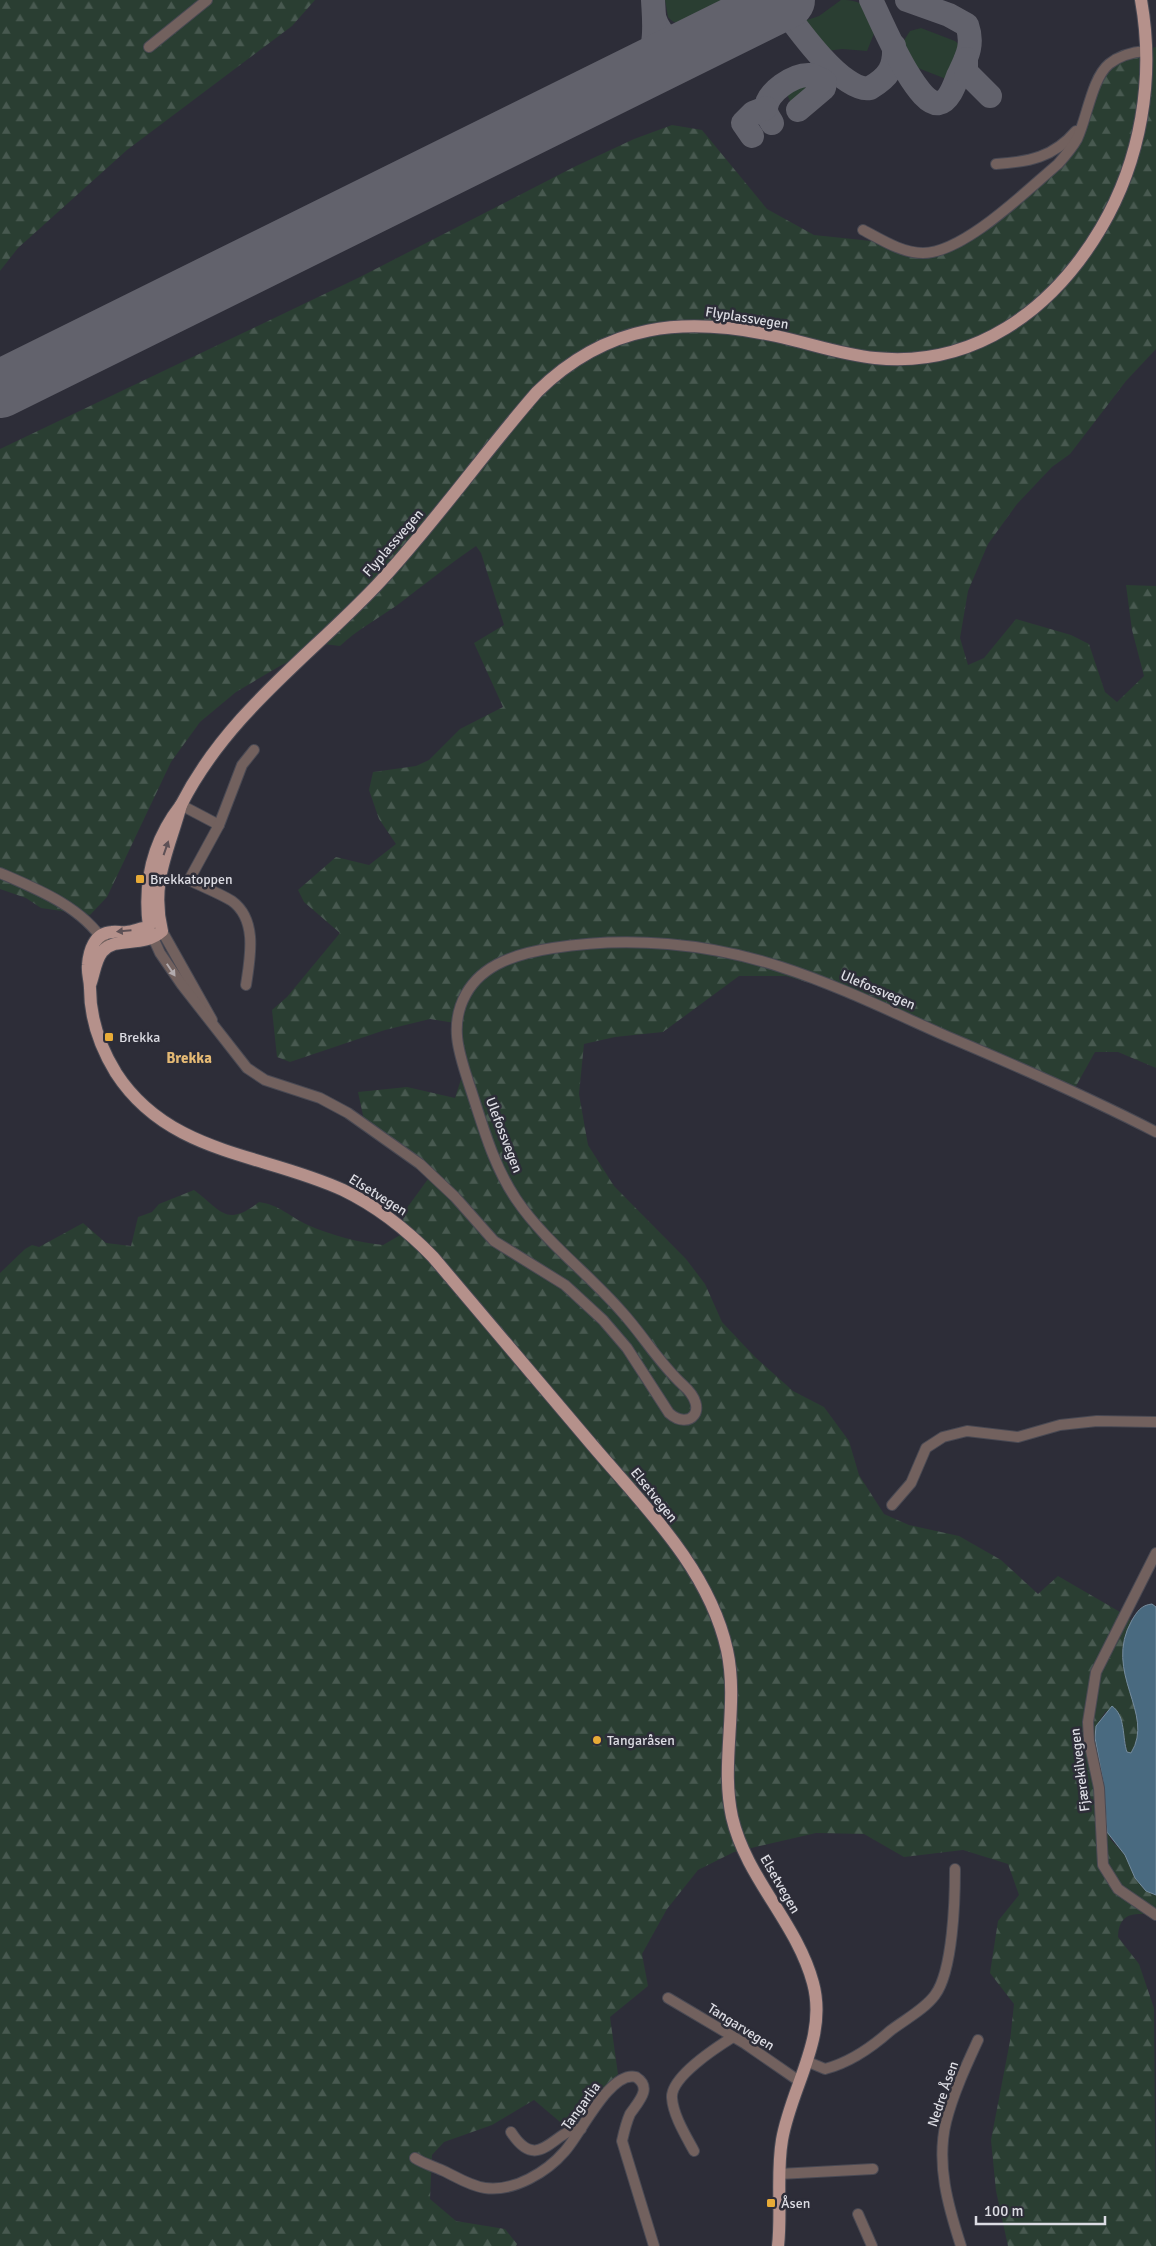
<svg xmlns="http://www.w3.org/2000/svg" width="1156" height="2246" font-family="Signika,sans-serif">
<defs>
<pattern id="forest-firs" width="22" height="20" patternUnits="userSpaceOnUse" patternTransform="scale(1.25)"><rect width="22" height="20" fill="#2a3e32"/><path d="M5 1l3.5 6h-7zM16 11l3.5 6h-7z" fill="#485950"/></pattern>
</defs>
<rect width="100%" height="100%" fill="#2d2d38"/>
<g fill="#2a3e32">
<path d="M665 0H740L690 24C681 25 674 24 668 17Z"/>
<path d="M841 0C864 0 867 7 877 26L867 51 842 49 827 51 806 29 804 18 807 20 819 16Z"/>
<polygon points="921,28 955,41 963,48 953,72 946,79 913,66 902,50 903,42 910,31"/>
<polygon points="801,82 805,82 810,87 791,104 787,94"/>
</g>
<g fill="url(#forest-firs)">
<polygon points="0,0 315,0 292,26 127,150 18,248 0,271"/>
<path d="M1156 47V349L1126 381 1070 454 1052 467 1017 504 988 544 968 591 960 638 968 665 984 658 1016 619 1071 635 1089 644 1105 692 1117 702 1144 676 1132 630 1126 585 1156 586V1068L1118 1052H1095L1076 1086 1059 1091 833 990 786 976H739L663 1032 615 1037 584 1044 579 1094 588 1145 614 1186 686 1259 705 1284 722 1322 755 1357 793 1391 824 1407 849 1441 859 1475 884 1514 909 1525 959 1536 1001 1560 1038 1594 1058 1576 1127 1616 1131 1621C1103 1673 1156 1713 1131 1753L1127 1752 1124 1735 1106 1711 1096 1726 1095 1738 1103 1781 1110 1839 1125 1855 1135 1878 1146 1891 1156 1895V1915C1135 1913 1119 1911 1118 1937L1139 1964 1154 2008 1156 2246H1008L996 2191 991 2140 1010 2041 1014 2004 990 1973 998 1921 1019 1895 1008 1864 963 1850 904 1857 864 1834 816 1833 734 1852 698 1870 667 1909 642 1954 648 1986 610 2017 618 2074 603 2089 581 2123 566 2127 534 2100 492 2125 444 2142 432 2155 430 2199 456 2221 505 2229 517 2244 516 2246H0V1273L25 1249 32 1245 39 1247 83 1223 106 1243 131 1246 138 1217 152 1212 159 1204 194 1190C221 1210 226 1228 259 1202 280 1205 290 1217 308 1225 333 1236 357 1242 383 1245L402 1234 404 1212 428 1179 414 1159 364 1120 358 1092 407 1087 455 1098 463 1073 455 1023 430 1019 385 1030 290 1062 277 1057 272 1010 287 997 340 933 304 902 298 890 336 857 369 865 396 844 379 819 369 790 373 772 416 766 429 760 460 729 503 707 474 643 504 625 481 553 476 546C448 565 423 586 396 606 377 619 357 630 340 646L324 644 280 666 236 692 200 722 171 762 107 897 90 915 41 908 26 898 0 889V449L360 277 574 167 634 139 672 125 702 130 767 209 814 235 881 242 903 254 936 256 971 239 1064 153 1083 123 1105 60Z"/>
</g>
<path fill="#496a80" stroke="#758c9e" d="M1152 1604 1156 1607V1895L1146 1891 1135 1878 1125 1855 1107 1832 1103 1781 1095 1738 1096 1726 1112 1706C1126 1716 1122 1738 1127 1752L1131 1753C1156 1713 1102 1673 1132 1620 1137 1612 1141 1605 1152 1604Z"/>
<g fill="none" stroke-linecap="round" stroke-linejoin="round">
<g stroke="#62626c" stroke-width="24">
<path d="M781 0 779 3C794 24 843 94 870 88 889 77 895 67 894 46"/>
<path d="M871 0C880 18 917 108 939 103 949 101 955 84 958 76 967 57 974 45 967 25L949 15 907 0"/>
<path d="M654 17C663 45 681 45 706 39"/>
<polyline points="966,59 966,72 990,96"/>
<path d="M628 78C659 55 655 36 653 0"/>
<path d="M772 123C770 119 766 115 766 109 766 92 794 74 810 75 815 76 820 79 825 82L824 88 798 110"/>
<polyline points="752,136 743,123 753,113 766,108"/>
</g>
<polyline stroke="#62626c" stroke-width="58" points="0,389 786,0"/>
<defs>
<g id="minor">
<polyline points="149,47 207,0"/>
<path d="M996 164C1029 162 1054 157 1076 131"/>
<path d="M863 230C882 240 902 253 923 253 964 253 1027 190 1058 164 1065 156 1072 148 1077 139 1087 118 1092 78 1109 64 1120 55 1133 52 1146 51"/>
<polyline points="181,805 219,825"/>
<path d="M0 873C37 889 82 907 104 942"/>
<polyline points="157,929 162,931 212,1020"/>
<path d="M150 931 160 953 182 985 247 1068 265 1080 320 1098 348 1113 420 1164 455 1197 494 1241 565 1285 603 1320 627 1348 669 1413C689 1431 711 1410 683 1385 659 1363 643 1335 621 1311 588 1273 545 1242 516 1199 493 1165 483 1126 470 1087 460 1056 448 1026 466 994 483 963 520 953 553 948 628 936 708 943 781 967 837 985 892 1012 946 1036 1017 1066 1088 1097 1156 1132"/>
<path d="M246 985C250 958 258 920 232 901 219 893 203 887 189 880L219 825 242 765 254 750"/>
<polyline points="892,1505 911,1483 926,1448 943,1437 967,1431 1018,1437 1060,1425 1097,1421 1156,1422"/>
<polyline points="1156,1553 1096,1672 1088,1722 1089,1741 1099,1788 1103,1865 1118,1889 1156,1915"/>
<polyline points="668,1998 744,2043 799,2081"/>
<path d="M806 2061 825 2069C848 2063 872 2047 890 2031 904 2020 924 2010 935 1995 953 1971 955 1899 955 1869"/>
<path d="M511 2132C539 2176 555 2127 581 2129"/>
<path d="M694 2151C686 2136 673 2115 672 2098 670 2077 717 2047 733 2037"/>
<path d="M415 2158C424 2164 436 2167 446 2172 458 2178 471 2186 485 2188 514 2192 547 2172 565 2151 580 2135 610 2070 636 2077 653 2088 638 2102 630 2114 626 2123 624 2132 622 2141L654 2246"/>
<polyline points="779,2174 873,2169"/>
<polyline points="858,2214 872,2246"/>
<path d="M961 2246C948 2206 936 2164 946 2122 953 2094 966 2066 978 2040"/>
</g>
<g id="major">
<path d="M181 805C227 714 309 657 377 585 434 524 482 455 537 392 607 323 684 316 776 336 809 343 842 355 875 358 973 368 1052 311 1101 228 1141 160 1155 78 1141 0"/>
<path d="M90 985C94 975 95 961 102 952 116 935 142 949 162 931 150 882 169 850 181 805 153 841 143 882 149 927 141 928 134 931 127 932 121 933 117 931 112 932 94 933 89 951 88 965 87 973 90 980 90 988 90 1019 100 1047 116 1073 169 1155 263 1153 343 1190 378 1207 407 1230 433 1257 486 1320 540 1383 593 1446 645 1507 709 1569 727 1650 739 1705 720 1762 732 1817 746 1878 797 1923 813 1983 828 2038 791 2087 782 2140 776 2175 782 2211 778 2246"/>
</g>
</defs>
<use href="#minor" stroke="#494953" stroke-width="12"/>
<use href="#major" stroke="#494953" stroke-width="14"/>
<use href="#minor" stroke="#72615e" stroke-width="10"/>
<use href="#major" stroke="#b5918b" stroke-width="12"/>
</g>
<defs><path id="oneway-solid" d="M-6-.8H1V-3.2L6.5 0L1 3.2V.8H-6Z" transform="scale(1.25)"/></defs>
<g fill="#5d5055">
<use href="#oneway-solid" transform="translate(166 848) rotate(-71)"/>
<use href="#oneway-solid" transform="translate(124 931) rotate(175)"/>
</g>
<use fill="#b2abae" href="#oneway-solid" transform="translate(171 970) rotate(56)"/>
<g fill="#e8ab37" stroke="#2d2d38" stroke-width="2">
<rect x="135" y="874" width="10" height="10" rx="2.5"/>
<rect x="104" y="1032" width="10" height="10" rx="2.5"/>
<circle cx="597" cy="1740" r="5"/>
<rect x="766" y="2198" width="10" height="10" rx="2.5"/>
</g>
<g text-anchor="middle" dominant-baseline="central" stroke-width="5" stroke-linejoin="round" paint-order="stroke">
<g font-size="14" fill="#dcdce3" stroke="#2d2d38">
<text transform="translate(747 318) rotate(9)">Flyplassvegen</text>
<text transform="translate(393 543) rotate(-49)">Flyplassvegen</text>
<text transform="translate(878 990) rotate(23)">Ulefossvegen</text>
<text transform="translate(504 1135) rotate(69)">Ulefossvegen</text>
<text transform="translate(378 1195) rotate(32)">Elsetvegen</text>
<text transform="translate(654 1495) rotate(51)">Elsetvegen</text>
<text transform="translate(1080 1770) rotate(-97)">Fjærekilvegen</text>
<text transform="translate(780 1884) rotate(60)">Elsetvegen</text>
<text transform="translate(741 2027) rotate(32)">Tangarvegen</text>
<text transform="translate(943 2094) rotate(-71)">Nedre Åsen</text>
<text transform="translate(581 2106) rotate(-54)">Tangarlia</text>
</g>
<g font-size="14" fill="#dcdce3" stroke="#2d2d38" text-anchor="start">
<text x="150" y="879">Brekkatoppen</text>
<text x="119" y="1037">Brekka</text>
<text x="607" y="1740">Tangaråsen</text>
<text x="781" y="2203">Åsen</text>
</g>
<g font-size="15" font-weight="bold" fill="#e4b974" stroke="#2d2d38">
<text x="189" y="1058">Brekka</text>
</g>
</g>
<path d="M976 2216v8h129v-8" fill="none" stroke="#dcdce3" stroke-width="2.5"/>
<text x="984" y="2216" font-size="15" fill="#dcdce3" stroke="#2d2d38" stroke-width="4" paint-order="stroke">100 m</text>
</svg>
